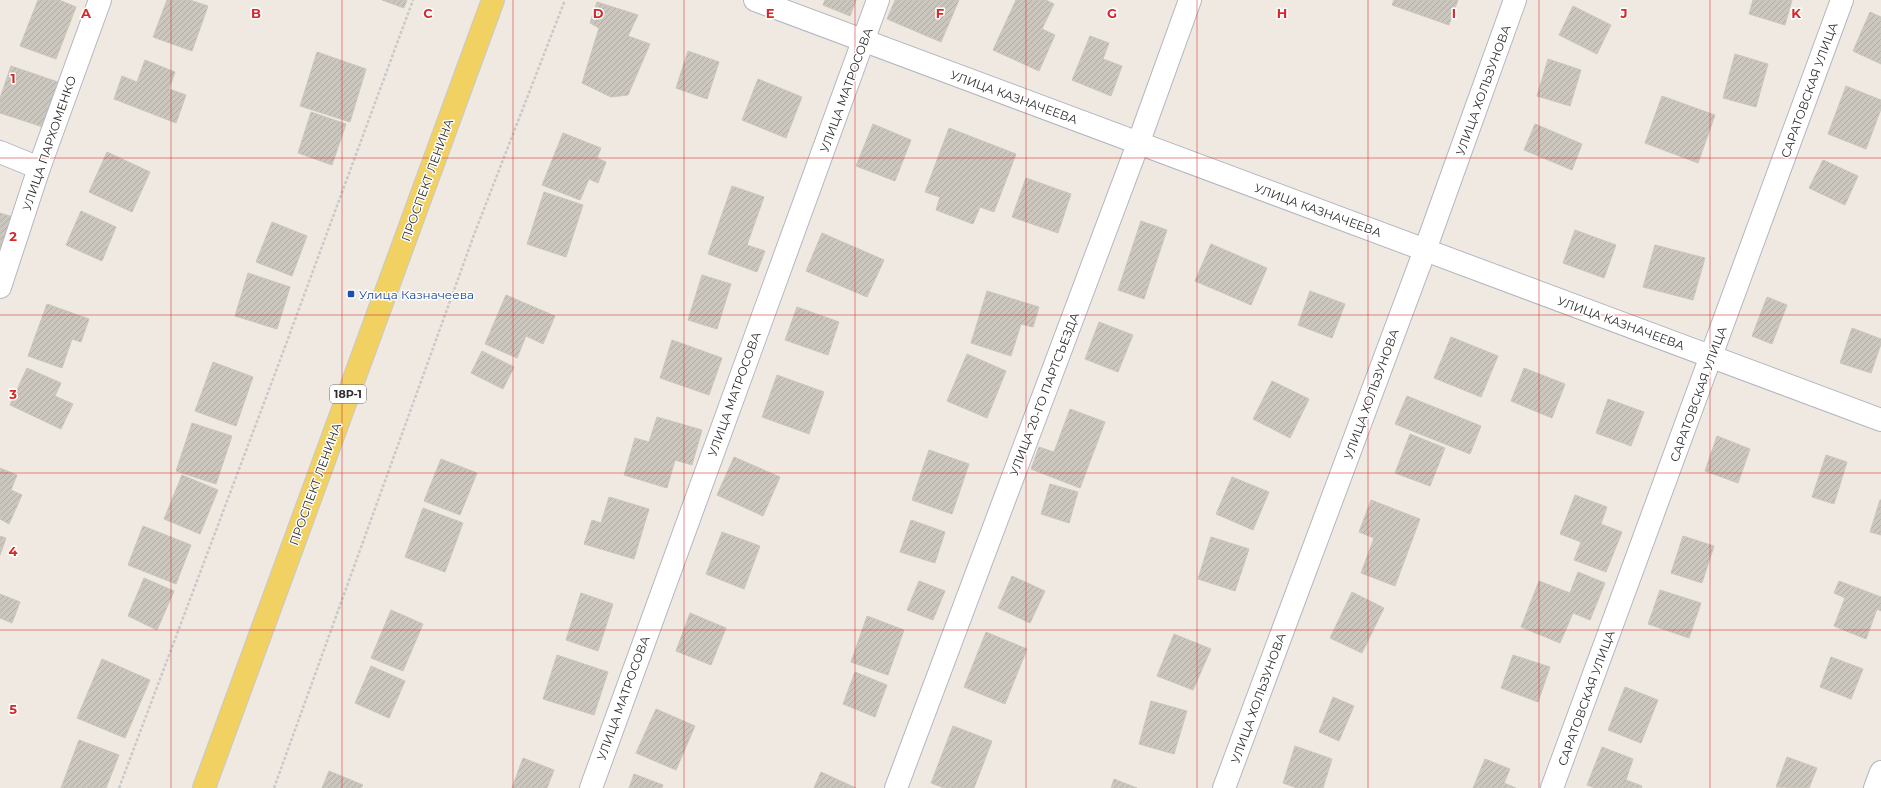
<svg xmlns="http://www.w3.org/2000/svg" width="1881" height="788" font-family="Montserrat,sans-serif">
<defs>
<pattern id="building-hatch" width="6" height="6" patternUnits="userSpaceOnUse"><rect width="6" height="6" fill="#cbc7bf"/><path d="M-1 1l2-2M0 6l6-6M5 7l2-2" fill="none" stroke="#afaba4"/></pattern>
</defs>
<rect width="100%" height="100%" fill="#efe9e1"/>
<g fill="url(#building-hatch)" stroke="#cbc5ba">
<polygon points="38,0 59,0 76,7 56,59 20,46"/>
<polygon points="167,0 190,0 208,6 192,51 153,37"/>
<polygon points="382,0 407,0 404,8"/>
<polygon points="825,0 856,0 850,16 823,5"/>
<polygon points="895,0 959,0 941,42 887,19"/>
<polygon points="1016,0 1046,0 1054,4 1042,29 1055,35 1039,71 993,50"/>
<polygon points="1394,0 1458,0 1449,25 1392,5"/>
<polygon points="1753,0 1792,0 1785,25 1749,14"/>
<polygon points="597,2 638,15 628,36 650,44 628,95 611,97 582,83 599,28 590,23"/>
<polygon points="1573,6 1611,25 1597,54 1559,35"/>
<polygon points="1870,12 1881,17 1881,64 1853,51"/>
<polygon points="1090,36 1109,43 1103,59 1122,66 1111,96 1072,80"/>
<polygon points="688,51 719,62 707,99 676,88"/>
<polygon points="317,52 366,69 350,122 300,106"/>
<polygon points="1735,54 1768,64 1756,107 1723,98"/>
<polygon points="1548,59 1581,70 1570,106 1537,96"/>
<polygon points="145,60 175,72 169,89 186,95 176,123 114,99 122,76 137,82"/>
<polygon points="11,66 58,82 43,127 0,113 0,98"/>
<polygon points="758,79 802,97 786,138 742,120"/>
<polygon points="1846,86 1881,100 1881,109 1866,149 1828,134"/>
<polygon points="1662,96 1715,115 1698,163 1645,143"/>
<polygon points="311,112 346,124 332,165 298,153"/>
<polygon points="873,124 911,140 895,181 856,166"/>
<polygon points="1535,124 1582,144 1572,170 1524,150"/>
<polygon points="949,128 1016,154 994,212 980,207 973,224 936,210 940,197 925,192"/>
<polygon points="563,133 601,148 597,158 606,162 598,183 589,179 580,200 542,185"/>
<polygon points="107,152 150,172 132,212 89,192"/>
<polygon points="1823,160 1858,176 1845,205 1809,188"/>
<polygon points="1026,178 1071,194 1058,233 1012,217"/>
<polygon points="732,186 764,197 747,245 765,251 757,272 708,254"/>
<polygon points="544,192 583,205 566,257 527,244"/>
<polygon points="81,211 116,227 102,261 66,245"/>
<polygon points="0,213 13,217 0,252"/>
<polygon points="1141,221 1167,230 1144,299 1118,290"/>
<polygon points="272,222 307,236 292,276 256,262"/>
<polygon points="1575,230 1616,245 1604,278 1563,263"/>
<polygon points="822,233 884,260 867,297 806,271"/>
<polygon points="1211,244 1267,268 1251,305 1195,281"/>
<polygon points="1655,245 1705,258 1693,300 1643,287"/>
<polygon points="248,273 290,287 277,329 235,316"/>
<polygon points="702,275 731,284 717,329 688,320"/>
<polygon points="987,291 1039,307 1033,327 1021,324 1011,356 971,343"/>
<polygon points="1310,291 1345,304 1332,338 1298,325"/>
<polygon points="506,295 555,316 543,344 526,336 517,358 485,344"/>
<polygon points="1767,297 1787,305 1772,344 1752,336"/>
<polygon points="47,304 89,319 81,342 72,339 62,368 28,356"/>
<polygon points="797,307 839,322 828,355 785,340"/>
<polygon points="1099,322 1133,335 1118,372 1085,359"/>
<polygon points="1852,328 1881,339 1881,344 1871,373 1840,363"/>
<polygon points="1451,337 1498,356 1481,397 1434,378"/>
<polygon points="672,340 722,358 709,395 660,378"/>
<polygon points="482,351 514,367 503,389 471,373"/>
<polygon points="967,354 1006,371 987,418 947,401"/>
<polygon points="213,362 253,377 236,426 195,411"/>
<polygon points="27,368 61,383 55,396 73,404 61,429 10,405"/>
<polygon points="1524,368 1565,384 1552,418 1511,401"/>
<polygon points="777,375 824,392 809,434 762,417"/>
<polygon points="1272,381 1309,399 1290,438 1253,419"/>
<polygon points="1407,396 1481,426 1470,454 1395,424"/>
<polygon points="1608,399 1644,412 1631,446 1596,433"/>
<polygon points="1070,409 1105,422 1080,488 1031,469 1039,447 1054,452"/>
<polygon points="657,417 702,430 692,465 675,460 667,488 624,475 635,438 649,442"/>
<polygon points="192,423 232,436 216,484 176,471"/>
<polygon points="1410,434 1445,448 1430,486 1395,473"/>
<polygon points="1717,436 1750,449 1738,483 1705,471"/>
<polygon points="929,450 969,464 952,514 912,500"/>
<polygon points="1826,455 1847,462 1834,504 1812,497"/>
<polygon points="734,457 780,477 763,516 717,495"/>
<polygon points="441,459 477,473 460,515 424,501"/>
<polygon points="0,468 17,475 11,490 22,495 9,524 0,519"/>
<polygon points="182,475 218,490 200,534 164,519"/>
<polygon points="1232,477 1269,492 1253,530 1216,514"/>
<polygon points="1050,484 1078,492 1069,523 1041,514"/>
<polygon points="1575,495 1607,507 1601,524 1622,532 1606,572 1574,560 1581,542 1560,534"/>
<polygon points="609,497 649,509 634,559 584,544 592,520 601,523"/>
<polygon points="1371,500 1420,519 1395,586 1361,573 1374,538 1359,532"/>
<polygon points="1880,500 1881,500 1881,535 1870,532"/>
<polygon points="423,508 463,523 445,572 405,557"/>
<polygon points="911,520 945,532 935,563 900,552"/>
<polygon points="143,526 191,545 176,584 128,565"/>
<polygon points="722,532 760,546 744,589 706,574"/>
<polygon points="0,536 6,538 0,555"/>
<polygon points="1683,536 1714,546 1702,583 1671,573"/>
<polygon points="1211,537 1249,549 1235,591 1198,579"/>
<polygon points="1578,572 1605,583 1590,620 1573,613 1560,643 1521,627 1539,581 1570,593"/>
<polygon points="1012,576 1045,591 1030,623 998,608"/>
<polygon points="144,578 174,591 157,630 128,616"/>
<polygon points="919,581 945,591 933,620 907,610"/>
<polygon points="1839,581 1881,597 1881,611 1877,609 1866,639 1834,626 1845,598 1834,593"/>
<polygon points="1660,590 1701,603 1689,638 1648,624"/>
<polygon points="1352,592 1384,608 1362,653 1330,638"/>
<polygon points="581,593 613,604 598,651 566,640"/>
<polygon points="0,594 20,602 12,623 0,618"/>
<polygon points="391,610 423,624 403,671 371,658"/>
<polygon points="690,613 726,628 711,665 676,651"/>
<polygon points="867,616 904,630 888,675 851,662"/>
<polygon points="986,632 1027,649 1005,704 964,687"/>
<polygon points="1174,634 1211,649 1193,690 1157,676"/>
<polygon points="557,655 608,672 594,715 543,699"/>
<polygon points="1513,655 1550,667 1538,702 1501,688"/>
<polygon points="1831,657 1863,669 1851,699 1820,687"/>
<polygon points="102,659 150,680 125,738 77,718"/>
<polygon points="371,666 405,681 389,718 355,703"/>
<polygon points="855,672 887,685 875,717 843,704"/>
<polygon points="1625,687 1658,700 1641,743 1608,730"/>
<polygon points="1333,697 1354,706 1339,741 1319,732"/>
<polygon points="1151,701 1187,711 1174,754 1139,744"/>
<polygon points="656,709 695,726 676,770 636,753"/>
<polygon points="953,726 992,741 974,788 944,788 931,783"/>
<polygon points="79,740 119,755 106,788 61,788"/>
<polygon points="1295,746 1332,759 1323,788 1297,788 1283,783"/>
<polygon points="1602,747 1633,759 1626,780 1642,786 1641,788 1595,788 1587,785"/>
<polygon points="1787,757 1817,768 1809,788 1776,787"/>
<polygon points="523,758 554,770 547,788 512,788"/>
<polygon points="1485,759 1510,769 1504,783 1516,788 1473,788"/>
<polygon points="329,771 363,785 361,788 322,788"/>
<polygon points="821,772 856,788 814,788"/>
<polygon points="634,774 663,785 662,788 629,788"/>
<polygon points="1114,779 1137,788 1111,788"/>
</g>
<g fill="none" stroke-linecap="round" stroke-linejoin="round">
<defs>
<g id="minor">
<polyline points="755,0 1881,420"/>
<polyline points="0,152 39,168"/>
<polyline points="0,287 39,168 100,0"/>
<polyline points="591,788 878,0"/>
<polyline points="896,788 1138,144 1190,0"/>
<polyline points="1224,788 1425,250 1515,0"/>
<polyline points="1552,788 1842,0"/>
<polyline points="1875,788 1881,772"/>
</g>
<polyline id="major" points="204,788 493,0"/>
</defs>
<use href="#minor" stroke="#b4b7c1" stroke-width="24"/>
<use href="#major" stroke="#c9c9c9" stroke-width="24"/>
<g stroke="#c9c9c9" stroke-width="2.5" stroke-dasharray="3 2" stroke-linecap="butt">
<polyline points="119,788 279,363 413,0"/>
<polyline points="274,788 475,232 565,0"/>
</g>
<use href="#minor" stroke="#fff" stroke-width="22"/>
<use href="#major" stroke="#f2d163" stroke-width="22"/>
</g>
<path fill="none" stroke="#d62828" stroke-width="1" stroke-opacity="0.55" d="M171 0V788M342 0V788M513 0V788M684 0V788M855 0V788M1026 0V788M1197 0V788M1368 0V788M1539 0V788M1710 0V788M0 158H1881M0 315H1881M0 473H1881M0 630H1881"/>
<rect fill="#1a4fb4" stroke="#fff" stroke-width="1.5" x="347" y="290" width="8" height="8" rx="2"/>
<g text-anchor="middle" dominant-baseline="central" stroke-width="3" stroke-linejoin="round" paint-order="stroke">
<rect fill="#fff" stroke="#6d6d6d" stroke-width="1" x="330" y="385" width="36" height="18" rx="3"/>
<g font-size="11" font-weight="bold" fill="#2e2e2e">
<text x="348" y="394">18Р-1</text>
</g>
<g font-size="12" fill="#2e2e2e" stroke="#fff">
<text transform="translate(846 90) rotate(-70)">УЛИЦА МАТРОСОВА</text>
<text transform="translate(1483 90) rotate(-70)">УЛИЦА ХОЛЬЗУНОВА</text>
<text transform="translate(1809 90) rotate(-70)">САРАТОВСКАЯ УЛИЦА</text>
<text transform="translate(1014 97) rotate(20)">УЛИЦА КАЗНАЧЕЕВА</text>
<text transform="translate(49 143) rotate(-71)">УЛИЦА ПАРХОМЕНКО</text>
<text transform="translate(427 180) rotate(-70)">ПРОСПЕКТ ЛЕНИНА</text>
<text transform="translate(1318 210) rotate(20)">УЛИЦА КАЗНАЧЕЕВА</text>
<text transform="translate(1621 323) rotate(20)">УЛИЦА КАЗНАЧЕЕВА</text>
<text transform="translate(734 394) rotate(-70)">УЛИЦА МАТРОСОВА</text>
<text transform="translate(1044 394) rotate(-69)">УЛИЦА 20-ГО ПАРТСЪЕЗДА</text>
<text transform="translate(1371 394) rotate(-70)">УЛИЦА ХОЛЬЗУНОВА</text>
<text transform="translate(1698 394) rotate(-70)">САРАТОВСКАЯ УЛИЦА</text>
<text transform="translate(315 484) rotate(-70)">ПРОСПЕКТ ЛЕНИНА</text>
<text transform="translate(623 698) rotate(-70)">УЛИЦА МАТРОСОВА</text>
<text transform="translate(1258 698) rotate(-70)">УЛИЦА ХОЛЬЗУНОВА</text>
<text transform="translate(1586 698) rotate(-70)">САРАТОВСКАЯ УЛИЦА</text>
</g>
<g font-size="12" fill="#164399" stroke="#fff" text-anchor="start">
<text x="359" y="294">Улица Казначеева</text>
</g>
</g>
<g font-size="13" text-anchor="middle" font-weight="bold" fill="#d62828" stroke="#fff" stroke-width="3" stroke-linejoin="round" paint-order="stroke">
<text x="86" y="18">A</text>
<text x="256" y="18">B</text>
<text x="428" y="18">C</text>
<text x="598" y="18">D</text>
<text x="770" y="18">E</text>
<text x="940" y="18">F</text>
<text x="1112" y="18">G</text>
<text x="1282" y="18">H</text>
<text x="1454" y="18">I</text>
<text x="1624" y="18">J</text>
<text x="1796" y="18">K</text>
<text x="13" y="83">1</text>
<text x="13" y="241">2</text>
<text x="13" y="399">3</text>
<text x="13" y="556">4</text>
<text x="13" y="714">5</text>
</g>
</svg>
